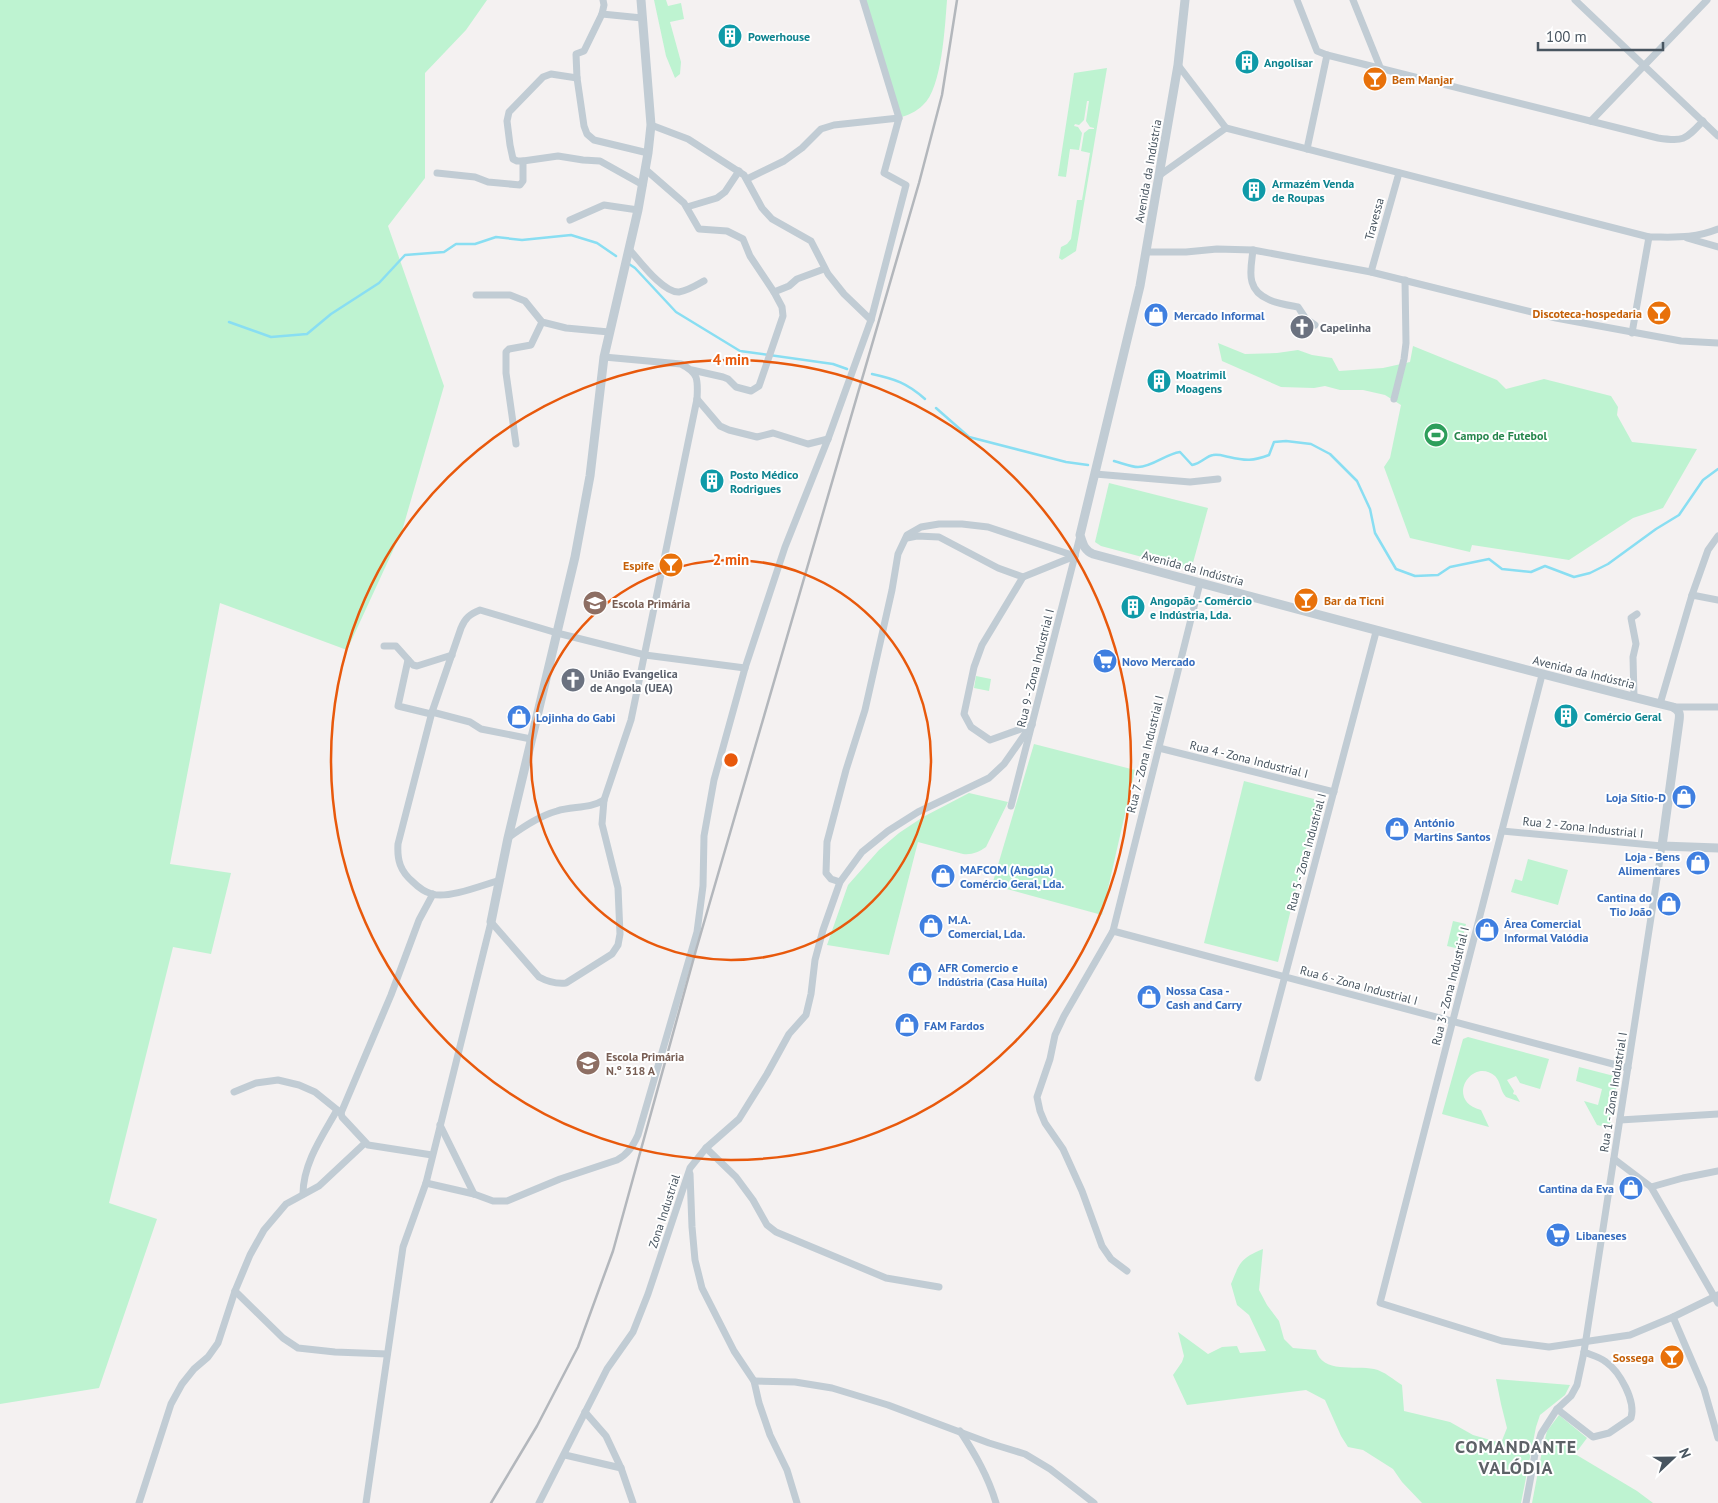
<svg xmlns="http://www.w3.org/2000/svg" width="1718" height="1503" font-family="'PT Sans',sans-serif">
<rect width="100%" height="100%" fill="#f4f1f1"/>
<g fill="#bef3d1">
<polygon points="0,0 487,0 466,30 425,73 425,178 388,226 444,386 402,531 347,650 220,603 170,864 231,873 211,954 173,947 109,1203 157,1219 99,1388 0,1404"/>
<polygon points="654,0 666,0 668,6 681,3 684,19 670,22 681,62 680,74 675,78 666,56"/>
<path d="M863 0H947C945 25 942 89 923 105 916 112 908 115 899 118Z"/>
<polygon points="1107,68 1076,251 1062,260 1059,258 1061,247 1067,244 1071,239 1077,200 1082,200 1090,153 1081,151 1084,133 1089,129 1094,129 1094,128 1090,127 1086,121 1089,101 1087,101 1084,120 1079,125 1075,124 1074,126 1078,127 1082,133 1079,150 1070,149 1066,177 1058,176 1074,73"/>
<polygon points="1218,343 1245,354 1277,353 1298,350 1312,355 1332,358 1339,371 1383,368 1410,362 1413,346 1497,380 1506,389 1544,379 1611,396 1618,407 1617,415 1632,442 1697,449 1663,508 1633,518 1569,560 1472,545 1470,552 1410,538 1384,467 1390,458 1401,405 1385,395 1363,390 1340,390 1325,386 1314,388 1281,387 1222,361"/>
<polygon points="1109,483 1208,508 1191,570 1101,546 1095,542"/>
<polygon points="976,676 991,679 989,691 974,688"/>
<polygon points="1034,744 1135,770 1102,915 992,885"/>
<polygon points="1244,781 1318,800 1278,962 1204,943"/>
<path d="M969 793 1008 802 986 847C979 852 972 855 963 854L918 842 889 955 827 945 848 885 879 850 899 833 923 817Z"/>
<polygon points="1528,859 1568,870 1558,905 1511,892 1515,879 1522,881"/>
<polygon points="1453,921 1466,924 1460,949 1447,946"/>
<path d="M1468 1037 1549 1059 1540 1089 1520 1083 1516 1076 1507 1080 1514 1091 1513 1094 1516 1095 1520 1102 1506 1097C1500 1091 1501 1082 1495 1076 1472 1056 1444 1101 1481 1110L1489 1127 1442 1114 1463 1039Z"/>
<polygon points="1579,1067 1618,1077 1610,1128 1597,1125 1584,1101 1598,1105 1602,1089 1576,1081"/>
<path d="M1263 1249 1259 1290 1267 1305 1279 1321 1284 1339 1293 1348 1316 1350C1322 1374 1355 1365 1374 1369 1384 1371 1394 1380 1402 1385L1404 1411 1450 1422 1473 1435 1501 1443 1507 1428 1501 1404 1496 1379 1570 1385 1565 1395 1540 1415 1536 1427 1521 1503H1422L1402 1482 1393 1469 1363 1450 1348 1447 1341 1436 1325 1400 1306 1390 1187 1405 1173 1375 1182 1362 1184 1356 1178 1332 1208 1354 1222 1347 1237 1346 1240 1353 1266 1351 1249 1315 1237 1305 1231 1284C1240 1262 1241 1258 1263 1249Z"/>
<polygon points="1559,1415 1587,1438 1575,1454 1637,1491 1653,1503 1532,1503 1542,1451 1547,1431"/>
</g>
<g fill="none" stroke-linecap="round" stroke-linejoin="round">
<g stroke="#89def2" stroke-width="2.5">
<polyline points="629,264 635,268 676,312 740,351 833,364 847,369"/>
<polyline points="229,322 271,337 307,334 331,314 379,283 405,255 444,252 456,244 475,244 496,237 522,240 571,235 597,243 616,256"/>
<path d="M872 374C895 379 907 383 925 399"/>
<polyline points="936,408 969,437 1066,462 1088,465"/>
<path d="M1114 461C1122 463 1131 467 1138 467 1153 467 1165 454 1180 452L1192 465C1202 463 1206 456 1213 455 1219 454 1224 456 1229 457 1246 461 1253 461 1269 455L1274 442 1286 441 1311 444 1330 454 1357 481 1370 509 1375 533 1396 569 1415 576 1438 575 1450 567 1489 559 1502 569 1531 572 1545 566 1574 577 1590 573 1608 564 1656 529 1679 515 1703 480 1718 469"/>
</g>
<g stroke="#c1ccd4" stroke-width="7">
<polyline points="603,0 604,5 602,14 642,18"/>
<path d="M1297 0 1317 51 1327 55 1658 138C1684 142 1685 140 1703 121"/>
<polyline points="1353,0 1380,67"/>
<polyline points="1575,0 1718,136"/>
<polyline points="602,14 584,51 576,54 577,78 584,126 587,134 594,140 648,153"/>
<path d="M1178 65 1226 128 1649 237C1676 237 1693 239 1718 229"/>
<polyline points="577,78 551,74 543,77 509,112 507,121 510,145 513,159 517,161 523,161 558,156 583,160 600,161 643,185"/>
<polyline points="1591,121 1707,0"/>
<polyline points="651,125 688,139 744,175 762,208 772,219 811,241 828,274 844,294 871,320"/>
<polyline points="1307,149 1327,55"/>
<polyline points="645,169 684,203 699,229 727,231 743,239 750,256 774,292 789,286 797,279 824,269"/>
<polyline points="437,173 475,177 488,182 520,185 523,181 523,161"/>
<polyline points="1160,175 1226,128"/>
<polyline points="747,179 784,161 802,148 821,129 834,125 899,118"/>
<polyline points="687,207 717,198 725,192 739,171"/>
<polyline points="570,220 604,205 638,210"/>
<polyline points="1687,238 1718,247"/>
<path d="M629 249C639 260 663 293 679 292 687 291 697 285 704 281"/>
<path d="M1253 250C1252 260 1249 273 1252 282 1257 301 1282 304 1298 307L1306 319 1315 325"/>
<polyline points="1147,252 1186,252 1217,249 1253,250 1371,272 1556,318 1681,341 1718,343"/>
<polyline points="1371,272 1399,173"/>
<polyline points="476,295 510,295 525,301 542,322 566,328 609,332"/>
<polyline points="1632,333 1649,237"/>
<polyline points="692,370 723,377 728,379 736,387 751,391 759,386 783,316 782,307 774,292"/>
<polyline points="697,399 720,426 729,430 757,437 773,433 808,444 828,439"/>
<polyline points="1394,399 1404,359 1406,343 1405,280"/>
<polyline points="516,444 506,373 506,352 509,349 531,345 542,322"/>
<polyline points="1095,474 1190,482 1218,479"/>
<polyline points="907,538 917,536 939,537 998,568 1023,577 982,645 974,667 964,714 971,727 990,740 1032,725"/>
<polyline points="1023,577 1075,556"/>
<polyline points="1692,595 1708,550 1718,536"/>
<polyline points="384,646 396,646 413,665 417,666 452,655"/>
<polyline points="408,660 398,706 431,714"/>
<polyline points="1542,675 1380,1303 1502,1341 1549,1347 1630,1335 1673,1317 1718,1295"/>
<polyline points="1634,697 1633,657 1636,644 1631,618 1637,614"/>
<polyline points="1660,704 1692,595 1718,600"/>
<polyline points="1673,707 1718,707"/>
<polyline points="432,712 470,722 481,729 531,739"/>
<polyline points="1159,748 1334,792"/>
<polyline points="1011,806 1080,536"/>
<polyline points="1502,831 1662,846 1584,1352 1577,1385 1571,1396 1557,1409 1541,1434 1535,1454 1526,1503"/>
<path d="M508 838C523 827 539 816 557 811 572 806 590 809 604 800"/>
<path d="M500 880C483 885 448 899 432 894 425 892 418 887 413 882 400 871 397 860 398 844L432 712 461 628C465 618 470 614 480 610L557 633 645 655 745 668"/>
<polyline points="840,882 831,879 826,873 827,842 846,770 865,710 892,590 898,554 907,535 921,527 939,524 962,524 988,527 1075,556"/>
<path d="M491 922 539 977C548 982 555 984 566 983L612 954 618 945 620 934 618 888 602 824 604 800 631 720 697 399C698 380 699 373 681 364L604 357"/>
<polyline points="1113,931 1628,1068"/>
<polyline points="1258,1078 1376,632"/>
<polyline points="234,1092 256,1083 278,1080 299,1085 315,1092 341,1113"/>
<polyline points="1620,1120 1718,1114"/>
<polyline points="440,1125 474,1194"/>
<polyline points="706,1148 736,1177 753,1200 767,1225 776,1232 886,1278 939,1287"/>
<polyline points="432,1155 368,1145 342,1117 341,1113 391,995 419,920 433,894"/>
<polyline points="1614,1159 1651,1187 1718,1303"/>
<polyline points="690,1174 692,1227 695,1260 702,1288 734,1351 754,1381 759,1403 770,1435 787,1470 797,1503"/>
<path d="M426 1183 474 1194 493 1201H507L560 1179 617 1160C628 1154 633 1146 638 1135L697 932 703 886 704 836 714 780 745 668 785 547 828 439 871 320 906 185 884 173 899 118 863 0"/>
<polyline points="1651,1187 1683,1178 1718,1171"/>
<path d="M303 1194C303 1163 323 1135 337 1110"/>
<polyline points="1127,1271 1111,1259 1102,1246 1082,1191 1063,1149 1045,1123 1040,1111 1037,1097 1050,1059 1055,1035 1064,1016 1113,931 1200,583"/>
<polyline points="235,1291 283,1338 298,1348 335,1352 387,1354"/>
<polyline points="1673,1317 1704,1389 1718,1438"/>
<polyline points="754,1381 795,1382 832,1388 888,1405 989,1443 1025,1454 1050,1469 1094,1503"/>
<path d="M1557 1409 1593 1437 1609 1433 1631 1418C1636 1401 1620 1372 1606 1362 1600 1357 1591 1355 1584 1352"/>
<polyline points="585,1412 606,1436 621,1468 633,1503"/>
<path d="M960 1431C975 1454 988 1476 996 1503"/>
<polyline points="565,1455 621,1468"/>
<polyline points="139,1503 171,1404 182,1384 194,1369 208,1357 218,1343 235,1291 250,1255 264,1230 286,1204 319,1186 365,1143"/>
<polyline points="366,1503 403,1247 426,1183 491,922"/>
<polyline points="539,1503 607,1369 633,1332 648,1294 690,1168 706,1148 739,1119 767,1074 789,1034 806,1015 811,994 815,960 823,930 840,882 862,852 888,831 918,812 989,778 1004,764 1032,724"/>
</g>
<g stroke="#c1ccd4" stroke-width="9">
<path d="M1185 0 1178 65 1140 286 1080 535C1083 544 1084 550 1093 554 1286 606 1479 659 1673 707 1680 711 1680 714 1679 721L1662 846 1718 848"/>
<polyline points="491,922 508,838 575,557 590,476 604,357 638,210 648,153 651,125 641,0"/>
</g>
<polyline stroke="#b3b7bc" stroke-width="2.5" points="491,1503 537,1426 578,1347 613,1251 696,950 919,183 942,95 957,0"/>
</g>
<g fill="none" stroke="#e8590c" stroke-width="2.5">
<circle cx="731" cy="760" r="200"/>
<circle cx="731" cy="760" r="400"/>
</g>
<defs>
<symbol id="building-disc" viewBox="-11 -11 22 22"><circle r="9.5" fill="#0f9aa8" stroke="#fff"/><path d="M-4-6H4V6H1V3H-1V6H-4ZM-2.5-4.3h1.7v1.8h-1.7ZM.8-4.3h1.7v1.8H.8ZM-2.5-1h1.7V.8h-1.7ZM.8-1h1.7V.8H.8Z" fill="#fff"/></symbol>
<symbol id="bar-disc" viewBox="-11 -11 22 22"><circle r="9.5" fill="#e8710a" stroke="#fff"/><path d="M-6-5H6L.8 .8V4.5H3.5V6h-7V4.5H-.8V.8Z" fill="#fff"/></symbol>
<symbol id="shop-disc" viewBox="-11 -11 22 22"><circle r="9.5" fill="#3f7fe0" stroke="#fff"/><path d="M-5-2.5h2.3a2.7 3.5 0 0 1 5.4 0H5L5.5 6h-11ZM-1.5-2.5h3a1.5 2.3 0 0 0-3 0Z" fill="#fff"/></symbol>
<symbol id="church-disc" viewBox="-11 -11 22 22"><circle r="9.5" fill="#6b7280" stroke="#fff"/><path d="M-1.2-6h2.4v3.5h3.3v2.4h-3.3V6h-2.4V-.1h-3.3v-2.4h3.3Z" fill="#fff"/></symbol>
<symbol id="stadium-disc" viewBox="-11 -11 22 22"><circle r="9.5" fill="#2e9e5b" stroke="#fff"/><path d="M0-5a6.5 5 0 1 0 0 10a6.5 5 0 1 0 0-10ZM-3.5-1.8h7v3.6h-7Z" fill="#fff"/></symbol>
<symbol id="school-disc" viewBox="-11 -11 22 22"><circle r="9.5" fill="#8d6e63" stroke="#fff"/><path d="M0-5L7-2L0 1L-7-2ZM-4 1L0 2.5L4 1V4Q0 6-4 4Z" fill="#fff"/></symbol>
<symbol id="supermarket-disc" viewBox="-11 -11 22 22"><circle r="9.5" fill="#3f7fe0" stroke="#fff"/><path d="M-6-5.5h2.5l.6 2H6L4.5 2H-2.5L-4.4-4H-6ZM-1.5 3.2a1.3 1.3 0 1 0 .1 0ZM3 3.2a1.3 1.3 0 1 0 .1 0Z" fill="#fff"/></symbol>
</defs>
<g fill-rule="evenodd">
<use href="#building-disc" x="716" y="22" width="28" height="28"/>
<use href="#building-disc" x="1233" y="48" width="28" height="28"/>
<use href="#bar-disc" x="1361" y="65" width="28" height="28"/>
<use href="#building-disc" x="1240" y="176" width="28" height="28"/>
<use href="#bar-disc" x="1645" y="299" width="28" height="28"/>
<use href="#shop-disc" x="1142" y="301" width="28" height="28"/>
<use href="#church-disc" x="1288" y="313" width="28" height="28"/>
<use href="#building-disc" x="1145" y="367" width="28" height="28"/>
<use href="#stadium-disc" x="1422" y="421" width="28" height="28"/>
<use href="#building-disc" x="698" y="467" width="28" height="28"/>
<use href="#bar-disc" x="657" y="551" width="28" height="28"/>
<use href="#bar-disc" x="1292" y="586" width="28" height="28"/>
<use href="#school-disc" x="581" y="589" width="28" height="28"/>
<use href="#building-disc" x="1119" y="593" width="28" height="28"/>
<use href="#supermarket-disc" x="1091" y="647" width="28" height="28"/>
<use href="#church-disc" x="559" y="666" width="28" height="28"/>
<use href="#building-disc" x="1552" y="702" width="28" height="28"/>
<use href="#shop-disc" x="505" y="703" width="28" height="28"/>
<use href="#shop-disc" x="1670" y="783" width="28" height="28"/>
<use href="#shop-disc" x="1383" y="815" width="28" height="28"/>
<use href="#shop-disc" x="1684" y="849" width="28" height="28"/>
<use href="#shop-disc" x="929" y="862" width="28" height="28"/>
<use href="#shop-disc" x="1655" y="890" width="28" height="28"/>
<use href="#shop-disc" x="917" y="912" width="28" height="28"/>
<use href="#shop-disc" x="1473" y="916" width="28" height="28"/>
<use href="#shop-disc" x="906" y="960" width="28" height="28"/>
<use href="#shop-disc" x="1135" y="983" width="28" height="28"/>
<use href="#shop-disc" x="893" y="1011" width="28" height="28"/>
<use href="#school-disc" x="574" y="1049" width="28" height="28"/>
<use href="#shop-disc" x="1617" y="1174" width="28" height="28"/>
<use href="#supermarket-disc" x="1544" y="1221" width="28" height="28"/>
<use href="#bar-disc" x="1658" y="1343" width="28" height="28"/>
</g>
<g text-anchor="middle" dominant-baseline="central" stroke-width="4" stroke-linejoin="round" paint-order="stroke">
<g font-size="12" font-weight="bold" fill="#0d838f" stroke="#fff" text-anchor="start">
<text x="748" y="36">Powerhouse</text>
<text x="1264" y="62">Angolisar</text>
<text x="1272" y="183">Armazém Venda<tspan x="1272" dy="14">de Roupas</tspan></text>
<text x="1176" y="374">Moatrimil<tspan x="1176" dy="14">Moagens</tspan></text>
<text x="730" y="474">Posto Médico<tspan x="730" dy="14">Rodrigues</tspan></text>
<text x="1150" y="600">Angopão - Comércio<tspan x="1150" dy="14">e Indústria, Lda.</tspan></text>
<text x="1584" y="716">Comércio Geral</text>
</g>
<g font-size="12" font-weight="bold" fill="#c56008" stroke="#fff" text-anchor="end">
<text x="1392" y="79" text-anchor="start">Bem Manjar</text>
<text x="1642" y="313">Discoteca-hospedaria</text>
<text x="654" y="565">Espife</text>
<text x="1324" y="600" text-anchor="start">Bar da Ticni</text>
<text x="1654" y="1357">Sossega</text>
</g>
<g font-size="12" fill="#485560" stroke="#fff">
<text transform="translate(1148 171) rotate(-80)">Avenida da Indústria</text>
<text transform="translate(1374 219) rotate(-75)">Travessa</text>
<text transform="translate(1193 568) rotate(15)">Avenida da Indústria</text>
<text transform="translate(1035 668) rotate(-76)">Rua 9 - Zona Industrial I</text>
<text transform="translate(1584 672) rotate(14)">Avenida da Indústria</text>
<text transform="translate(1145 754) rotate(-76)">Rua 7 - Zona Industrial I</text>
<text transform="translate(1249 759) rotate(14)">Rua 4 - Zona Industrial I</text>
<text transform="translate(1583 827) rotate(6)">Rua 2 - Zona Industrial I</text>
<text transform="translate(1306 852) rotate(-75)">Rua 5 - Zona Industrial I</text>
<text transform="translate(1359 985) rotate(15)">Rua 6 - Zona Industrial I</text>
<text transform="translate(1450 986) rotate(-76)">Rua 3 - Zona Industrial I</text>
<text transform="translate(1613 1092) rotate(-81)">Rua 1 - Zona Industrial I</text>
<text transform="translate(664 1211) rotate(-72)">Zona Industrial</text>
</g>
<g font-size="12" font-weight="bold" fill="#366cbe" stroke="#fff" text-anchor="start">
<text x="1174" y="315">Mercado Informal</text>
<text x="1122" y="661">Novo Mercado</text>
<text x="536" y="717">Lojinha do Gabi</text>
<text x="1666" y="797" text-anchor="end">Loja Sítio-D</text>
<text x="1414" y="822">António<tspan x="1414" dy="14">Martins Santos</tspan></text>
<text x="1680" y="856" text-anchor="end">Loja - Bens<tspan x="1680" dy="14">Alimentares</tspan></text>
<text x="960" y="869">MAFCOM (Angola)<tspan x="960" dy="14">Comércio Geral, Lda.</tspan></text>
<text x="1652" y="897" text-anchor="end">Cantina do<tspan x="1652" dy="14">Tio João</tspan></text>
<text x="948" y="919">M.A.<tspan x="948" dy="14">Comercial, Lda.</tspan></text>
<text x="1504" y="923">Área Comercial<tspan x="1504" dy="14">Informal Valódia</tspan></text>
<text x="938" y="967">AFR Comercio e<tspan x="938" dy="14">Indústria (Casa Huíla)</tspan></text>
<text x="1166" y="990">Nossa Casa -<tspan x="1166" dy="14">Cash and Carry</tspan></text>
<text x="924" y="1025">FAM Fardos</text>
<text x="1614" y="1188" text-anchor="end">Cantina da Eva</text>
<text x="1576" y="1235">Libaneses</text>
</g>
<g font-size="12" font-weight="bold" fill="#5b616d" stroke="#fff" text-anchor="start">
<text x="1320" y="327">Capelinha</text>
<text x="590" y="673">União Evangelica<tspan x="590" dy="14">de Angola (UEA)</tspan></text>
</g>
<g font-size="12" font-weight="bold" fill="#27864d" stroke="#fff" text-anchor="start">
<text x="1454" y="435">Campo de Futebol</text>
</g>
<g font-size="12" font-weight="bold" fill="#785e54" stroke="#fff" text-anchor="start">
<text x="612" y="603">Escola Primária</text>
<text x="606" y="1056">Escola Primária<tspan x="606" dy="14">N.º 318 A</tspan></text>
</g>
<g font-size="18" font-weight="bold" letter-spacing="1" fill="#5d6267" stroke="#fff">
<text x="1516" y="1446">COMANDANTE<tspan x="1516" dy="21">VALÓDIA</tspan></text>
</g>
</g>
<circle cx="731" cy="760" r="8" fill="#e8590c" stroke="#fff" stroke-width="2.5"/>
<g font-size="15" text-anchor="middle" font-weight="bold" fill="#e8590c" stroke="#fff" stroke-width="4" stroke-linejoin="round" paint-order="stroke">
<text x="731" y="365">4 min</text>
<text x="731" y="565">2 min</text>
</g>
<g transform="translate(1673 1458) rotate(68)" stroke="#ffffff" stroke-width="4" paint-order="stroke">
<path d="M0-4L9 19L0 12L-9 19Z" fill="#485560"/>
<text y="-8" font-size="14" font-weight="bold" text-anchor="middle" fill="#485560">N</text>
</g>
<path d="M1538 42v8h125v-8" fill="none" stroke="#485560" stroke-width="2.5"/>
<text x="1546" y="42" font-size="15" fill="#485560" stroke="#ffffff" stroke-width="4" paint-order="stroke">100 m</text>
</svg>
